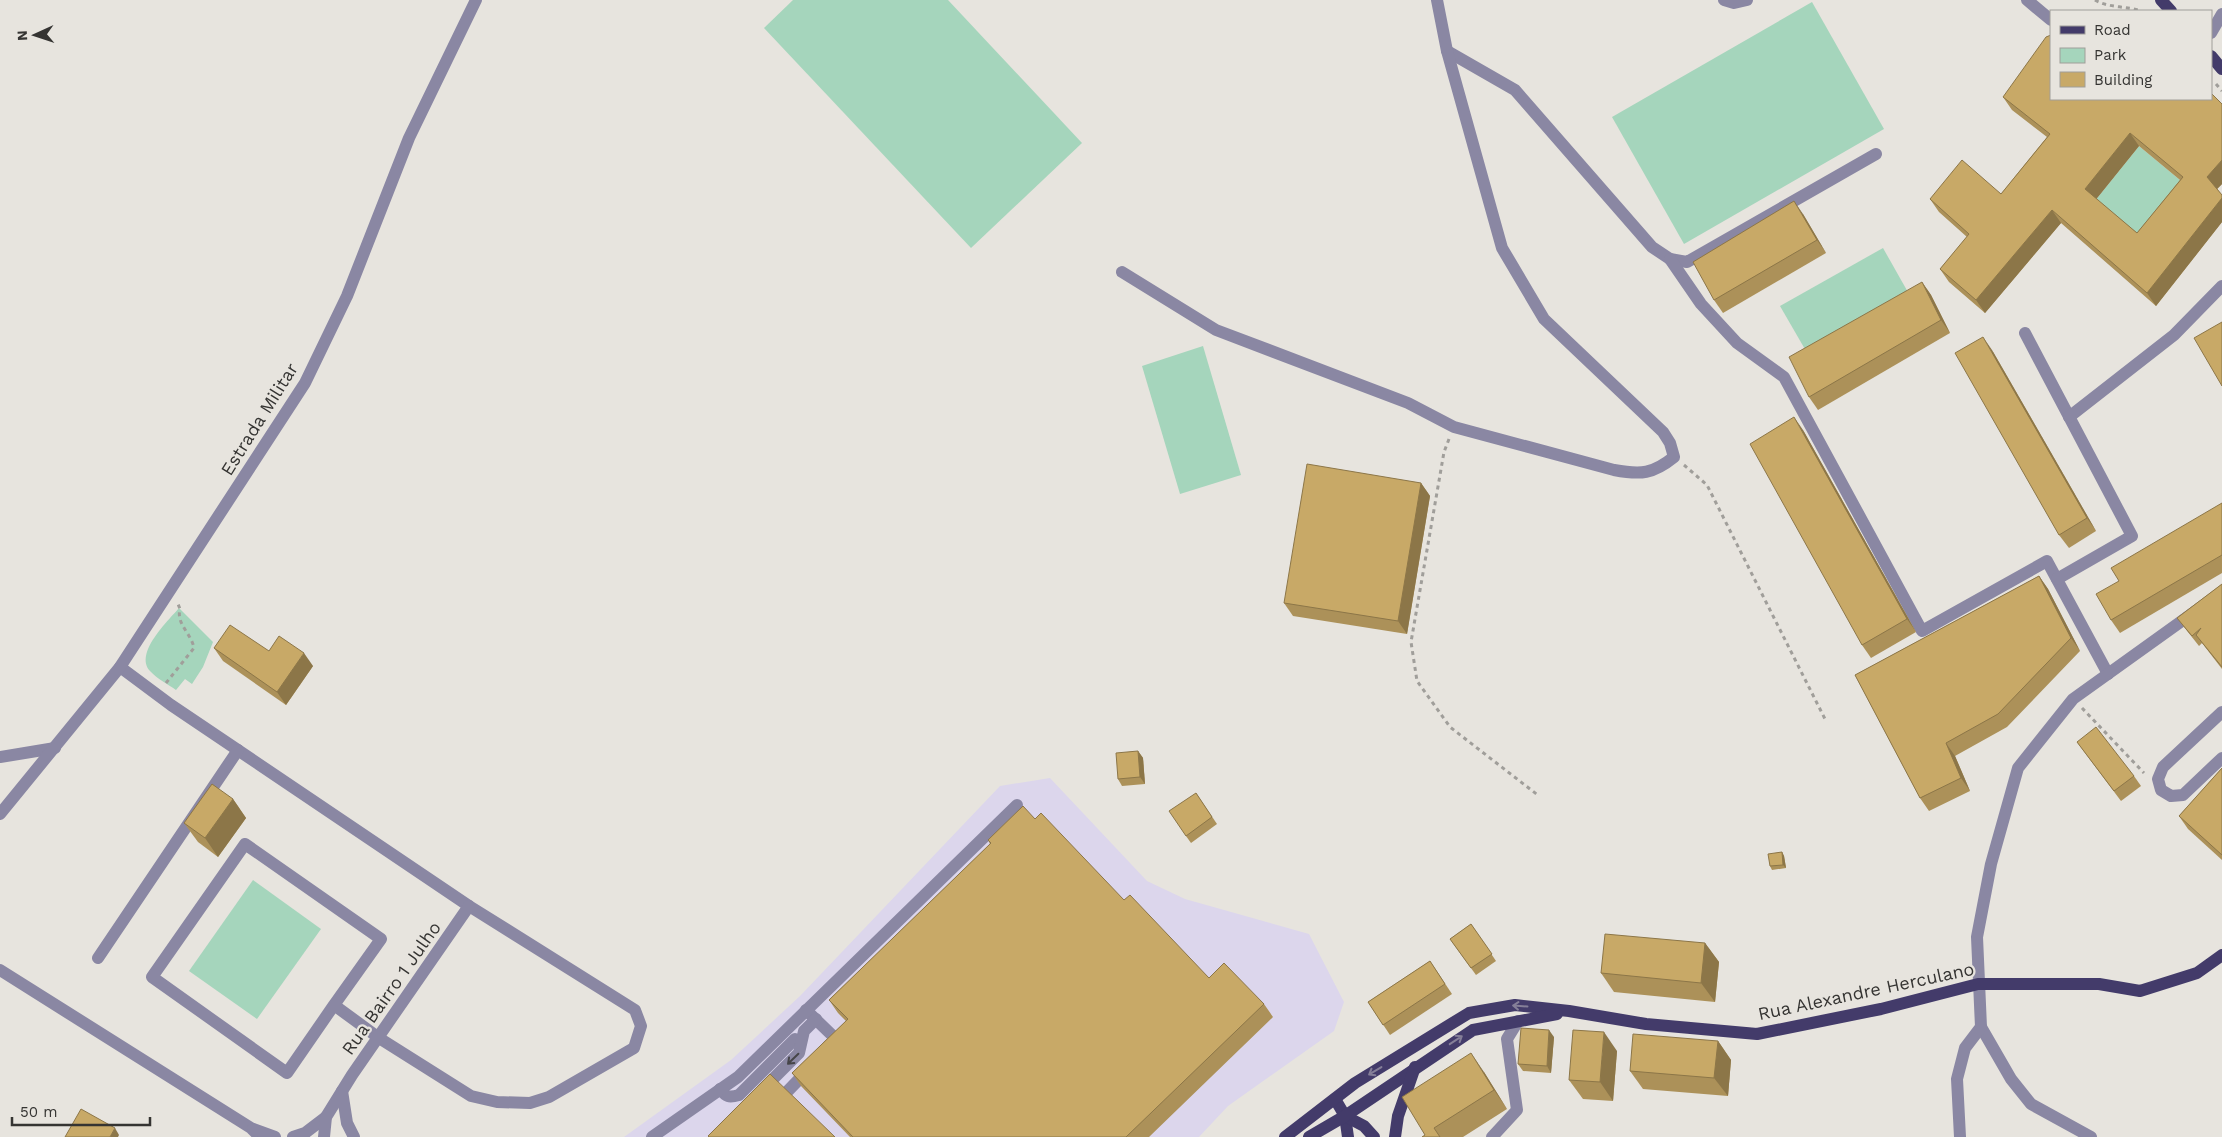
<svg xmlns="http://www.w3.org/2000/svg" width="2222" height="1137" font-family="'Work Sans',sans-serif">
<rect width="100%" height="100%" fill="#e7e4de"/>
<polygon fill="#dcd6ec" points="1050,778 1147,881 1185,899 1309,934 1344,1002 1334,1031 1228,1106 1199,1137 624,1137 731,1060 800,996 1000,786"/>
<g fill="#a5d5bc">
<polygon points="793,0 948,0 1082,143 971,248 764,28"/>
<polygon points="1812,2 1884,129 1684,244 1612,117"/>
<polygon points="2139,146 2192,190 2146,246 2094,202"/>
<polygon points="1883,248 1909,294 1806,351 1780,306"/>
<polygon points="1203,346 1241,475 1180,494 1142,366"/>
<path d="M179 608 213 642 203 667 192 684 185 679 176 690C168 684 157 679 150 671 134 653 168 621 179 608Z"/>
<polygon points="253,880 321,929 257,1019 189,971"/>
</g>
<g fill="none" stroke-linecap="round" stroke-linejoin="round">
<g stroke="#a09e9a" stroke-width="3" stroke-dasharray="4 4" stroke-linecap="butt">
<path d="M2095 0C2108 8 2127 6 2141 11"/>
<polyline points="2216,84 2222,91"/>
<polyline points="1449,439 1444,452 1411,642 1417,681 1450,727 1539,796"/>
<polyline points="1684,465 1707,485 1826,721"/>
<path d="M166 683 194 648C191 633 176 624 180 609L178 604"/>
<polyline points="2082,708 2144,773"/>
</g>
<g stroke="#8a87a3" stroke-width="12">
<polyline points="1724,0 1734,3 1747,0"/>
<polyline points="2027,0 2051,20"/>
<polyline points="2211,33 2222,14"/>
<polyline points="1447,51 1515,90 1652,247 1670,259 1687,262 1876,154"/>
<polyline points="1670,259 1701,304 1737,343 1784,377 1922,631 2047,561 2108,674"/>
<path d="M1122 272 1216 330 1408 403 1454 427 1614 470C1641 475 1653 474 1674 457L1670 443 1663 432 1544 319 1502 248 1447 51 1437 0"/>
<polyline points="2025,333 2132,536 2057,579"/>
<polyline points="2069,417 2174,335 2222,286"/>
<polyline points="120,667 171,705 469,906 635,1010 641,1026 634,1048 549,1097 530,1103 497,1102 471,1096 379,1038 334,1005 381,939 245,844 152,977 287,1073 334,1005"/>
<polyline points="2222,712 2163,767 2158,779 2161,790 2171,796 2183,795 2222,758"/>
<polyline points="0,757 55,748"/>
<polyline points="0,814 120,667 305,383 347,296 409,138 476,0"/>
<polyline points="98,958 238,750"/>
<polyline points="0,970 251,1128 260,1137"/>
<polyline points="806,1010 836,1039 828,1046"/>
<polyline points="1981,1027 2011,1079 2031,1104 2091,1137"/>
<path d="M720 1089C726 1097 729 1098 739 1095L795 1039"/>
<polyline points="762,1090 799,1053 804,1031 816,1019"/>
<polyline points="342,1091 347,1123 354,1137"/>
<polyline points="785,1103 781,1098 809,1069"/>
<polyline points="253,1129 275,1137"/>
<polyline points="293,1137 305,1133 326,1117"/>
<polyline points="324,1137 326,1117 352,1075 469,906"/>
<polyline points="652,1137 738,1077 1017,805"/>
<polyline points="1492,1137 1517,1110 1507,1039 1518,1021"/>
<polyline points="1960,1137 1957,1079 1965,1048 1981,1027 1977,937 1991,864 2018,768 2073,699 2222,592"/>
</g>
<g stroke="#433b6a" stroke-width="12">
<polyline points="2161,0 2171,11"/>
<polyline points="2211,56 2222,69"/>
<polyline points="1335,1099 1345,1116 1348,1137"/>
<polyline points="1345,1116 1364,1126 1374,1137"/>
<polyline points="1285,1137 1355,1083 1469,1013 1515,1005 1569,1011 1646,1024 1757,1034 1881,1009 1978,984 2099,984 2140,991 2197,973 2222,955"/>
<polyline points="1309,1137 1345,1116 1473,1030 1557,1014"/>
<polyline points="1395,1137 1398,1116 1415,1067"/>
</g>
</g>
<g fill="#ac9159" fill-rule="evenodd">
<path d="M2003 97 2211 99 2222 184 2217 189 2222 195V222L2156 306 2061 223 1985 313 1949 282 1940 269 1967 237 1939 212 1930 199 2001 194 2047 137 2012 110ZM2139 146 2180 180 2137 233 2096 199Z"/>
<polygon points="1803,214 1826,253 1723,313 1714,300"/>
<polygon points="1922,282 1931,295 1950,333 1818,410 1809,397"/>
<polygon points="1992,350 2096,531 2069,548 2059,535"/>
<polygon points="1803,430 1916,632 1871,658 1862,645"/>
<polygon points="1421,483 1430,496 1407,634 1293,616 1284,603"/>
<polygon points="2222,503 2222,573 2120,633 2111,620 2119,581"/>
<polygon points="2039,576 2048,589 2080,651 2007,727 1955,756 1970,791 1929,811 1920,798 1855,675"/>
<polygon points="2222,584 2222,669 2202,643 2199,646 2184,627 2177,618"/>
<polygon points="214,648 269,651 313,666 286,705 223,661"/>
<polygon points="2077,742 2134,776 2141,786 2121,801"/>
<polygon points="1138,751 1143,758 1145,784 1122,786 1118,779"/>
<polygon points="2222,768 2222,860 2188,829 2179,816"/>
<polygon points="1196,793 1217,824 1191,843 1186,836"/>
<polygon points="233,799 246,818 218,857 198,842 184,823"/>
<polygon points="1035,819 1209,978 1264,1004 1273,1017 1149,1137 850,1137 801,1086 792,1073 846,1021 838,1013 829,1000 990,844 988,840"/>
<polygon points="1782,852 1784,856 1786,868 1772,870 1770,866"/>
<polygon points="1471,924 1496,961 1476,975 1450,939"/>
<polygon points="1705,943 1719,962 1715,1002 1614,992 1601,973"/>
<polygon points="1430,961 1452,994 1390,1035 1368,1002"/>
<polygon points="1554,1037 1551,1073 1523,1071 1518,1064"/>
<polygon points="1718,1041 1731,1060 1728,1096 1643,1089 1630,1071"/>
<polygon points="1617,1051 1613,1101 1583,1099 1569,1080"/>
<polygon points="1484,1072 1507,1109 1463,1137 1422,1137 1425,1135"/>
</g>
<g fill="#8c7648">
<polygon points="2130,133 2139,146 2094,202 2085,189"/>
<polygon points="2222,160 2222,184 2216,190 2207,177"/>
<polygon points="2222,198 2222,222 2156,306 2147,293"/>
<polygon points="1794,201 1803,214 1826,253 1817,240"/>
<polygon points="2052,210 2061,223 1985,313 1976,300"/>
<polygon points="1922,282 1931,295 1950,333 1941,320"/>
<polygon points="1983,337 1992,350 2096,531 2087,518"/>
<polygon points="1794,417 1803,430 1916,632 1907,619"/>
<polygon points="1421,483 1430,496 1407,634 1398,621"/>
<polygon points="2039,576 2048,589 2080,651 2071,638"/>
<polygon points="304,653 313,666 286,705 277,692"/>
<polygon points="1946,743 1955,756 1970,791 1961,778"/>
<polygon points="1138,751 1143,758 1145,784 1140,777"/>
<polygon points="233,799 246,818 218,857 205,838"/>
<polygon points="1782,852 1784,856 1786,868 1783,865"/>
<polygon points="1705,943 1719,962 1715,1002 1701,983"/>
<polygon points="1549,1030 1554,1037 1551,1073 1547,1066"/>
<polygon points="1604,1032 1617,1051 1613,1101 1600,1082"/>
<polygon points="1718,1041 1731,1060 1728,1096 1714,1078"/>
<polygon points="1471,1053 1484,1072 1507,1109 1494,1090"/>
<polygon points="115,1128 119,1135 118,1137 110,1137"/>
</g>
<g fill="#c8a967" stroke="#8c7648" fill-rule="evenodd">
<path d="M2051 35V99H2211V93L2222 104V160L2207 177 2222 195V198L2147 293 2052 210 1976 300 1940 269 1969 234 1930 199 1962 160 2001 194 2050 134 2003 97 2046 37ZM2130 133 2183 177 2137 233 2085 189Z"/>
<polygon points="1794,201 1817,240 1714,300 1693,262"/>
<polygon points="1922,282 1941,320 1809,397 1789,357"/>
<polygon points="2222,322 2222,386 2194,338"/>
<polygon points="1983,337 2087,518 2059,535 1955,353"/>
<polygon points="1794,417 1907,619 1862,645 1750,444"/>
<polygon points="1307,464 1421,483 1398,621 1284,603"/>
<polygon points="2222,503 2222,555 2111,620 2096,594 2119,581 2111,568"/>
<polygon points="2039,576 2071,638 1998,714 1946,743 1961,778 1920,798 1855,675"/>
<polygon points="2222,584 2222,667 2196,635 2201,628 2192,636 2177,618"/>
<polygon points="230,625 269,651 279,636 304,653 277,692 214,648"/>
<polygon points="2096,727 2134,776 2114,791 2077,742"/>
<polygon points="1138,751 1140,777 1118,779 1116,753"/>
<polygon points="2222,768 2222,855 2179,816"/>
<polygon points="212,784 233,799 205,838 184,823"/>
<polygon points="1196,793 1212,817 1186,836 1169,811"/>
<polygon points="1023,806 1035,819 1041,813 1124,900 1130,895 1209,978 1224,963 1264,1004 1126,1137 853,1137 792,1073 848,1019 829,1000 991,843 988,840"/>
<polygon points="1782,852 1783,865 1770,866 1768,854"/>
<polygon points="1471,924 1492,954 1471,968 1450,939"/>
<polygon points="1605,934 1705,943 1701,983 1601,973"/>
<polygon points="1430,961 1445,984 1383,1025 1368,1002"/>
<polygon points="1521,1028 1549,1030 1547,1066 1518,1064"/>
<polygon points="1573,1030 1604,1032 1600,1082 1569,1080"/>
<polygon points="1633,1034 1718,1041 1714,1078 1630,1071"/>
<polygon points="1471,1053 1494,1090 1434,1128 1440,1137 1422,1137 1425,1135 1402,1097"/>
<polygon points="770,1074 835,1137 709,1137 708,1136"/>
<polygon points="81,1109 115,1128 110,1137 65,1137"/>
</g>
<defs><path id="oneway-shaft" d="M-6 0H5M1.5-3L5.5 0L1.5 3" fill="none" stroke-width="1.6" stroke-linecap="round" stroke-linejoin="round" transform="scale(1.25)"/></defs>
<g stroke="#857f98">
<use href="#oneway-shaft" transform="translate(1520 1006) rotate(-176)"/>
<use href="#oneway-shaft" transform="translate(1456 1040) rotate(-33)"/>
<use href="#oneway-shaft" transform="translate(1375 1071) rotate(149)"/>
</g>
<use stroke="#464549" href="#oneway-shaft" transform="translate(793 1059) rotate(136)"/>
<g text-anchor="middle" dominant-baseline="central" stroke-width="4.5" stroke-linejoin="round" paint-order="stroke">
<g font-size="18" fill="#353432" stroke="#e7e4de">
<text transform="translate(259 419) rotate(-58)">Estrada Militar</text>
<text transform="translate(391 988) rotate(-55)">Rua Bairro 1 Julho</text>
<text transform="translate(1866 991) rotate(-12)">Rua Alexandre Herculano</text>
</g>
</g>
<rect x="2050" y="10" width="162" height="90" fill="#e7e4de" stroke="#a09e99"/>
<rect x="2060" y="26" width="25" height="8" fill="#433b6a" stroke="#a09e99"/>
<text x="2094" y="35" font-size="15" fill="#353432">Road</text>
<rect x="2060" y="48" width="25" height="15" fill="#a5d5bc" stroke="#a09e99"/>
<text x="2094" y="60" font-size="15" fill="#353432">Park</text>
<rect x="2060" y="72" width="25" height="15" fill="#c8a967" stroke="#a09e99"/>
<text x="2094" y="85" font-size="15" fill="#353432">Building</text>
<g transform="translate(35 35) rotate(267)" stroke="#e7e4de" stroke-width="4" paint-order="stroke">
<path d="M0-4L9 19L0 12L-9 19Z" fill="#353432"/>
<text y="-8" font-size="14" font-weight="bold" text-anchor="middle" fill="#353432">N</text>
</g>
<path d="M12 1117v8h138v-8" fill="none" stroke="#353432" stroke-width="2.5"/>
<text x="20" y="1117" font-size="15" fill="#353432" stroke="#e7e4de" stroke-width="4" paint-order="stroke">50 m</text>
</svg>
